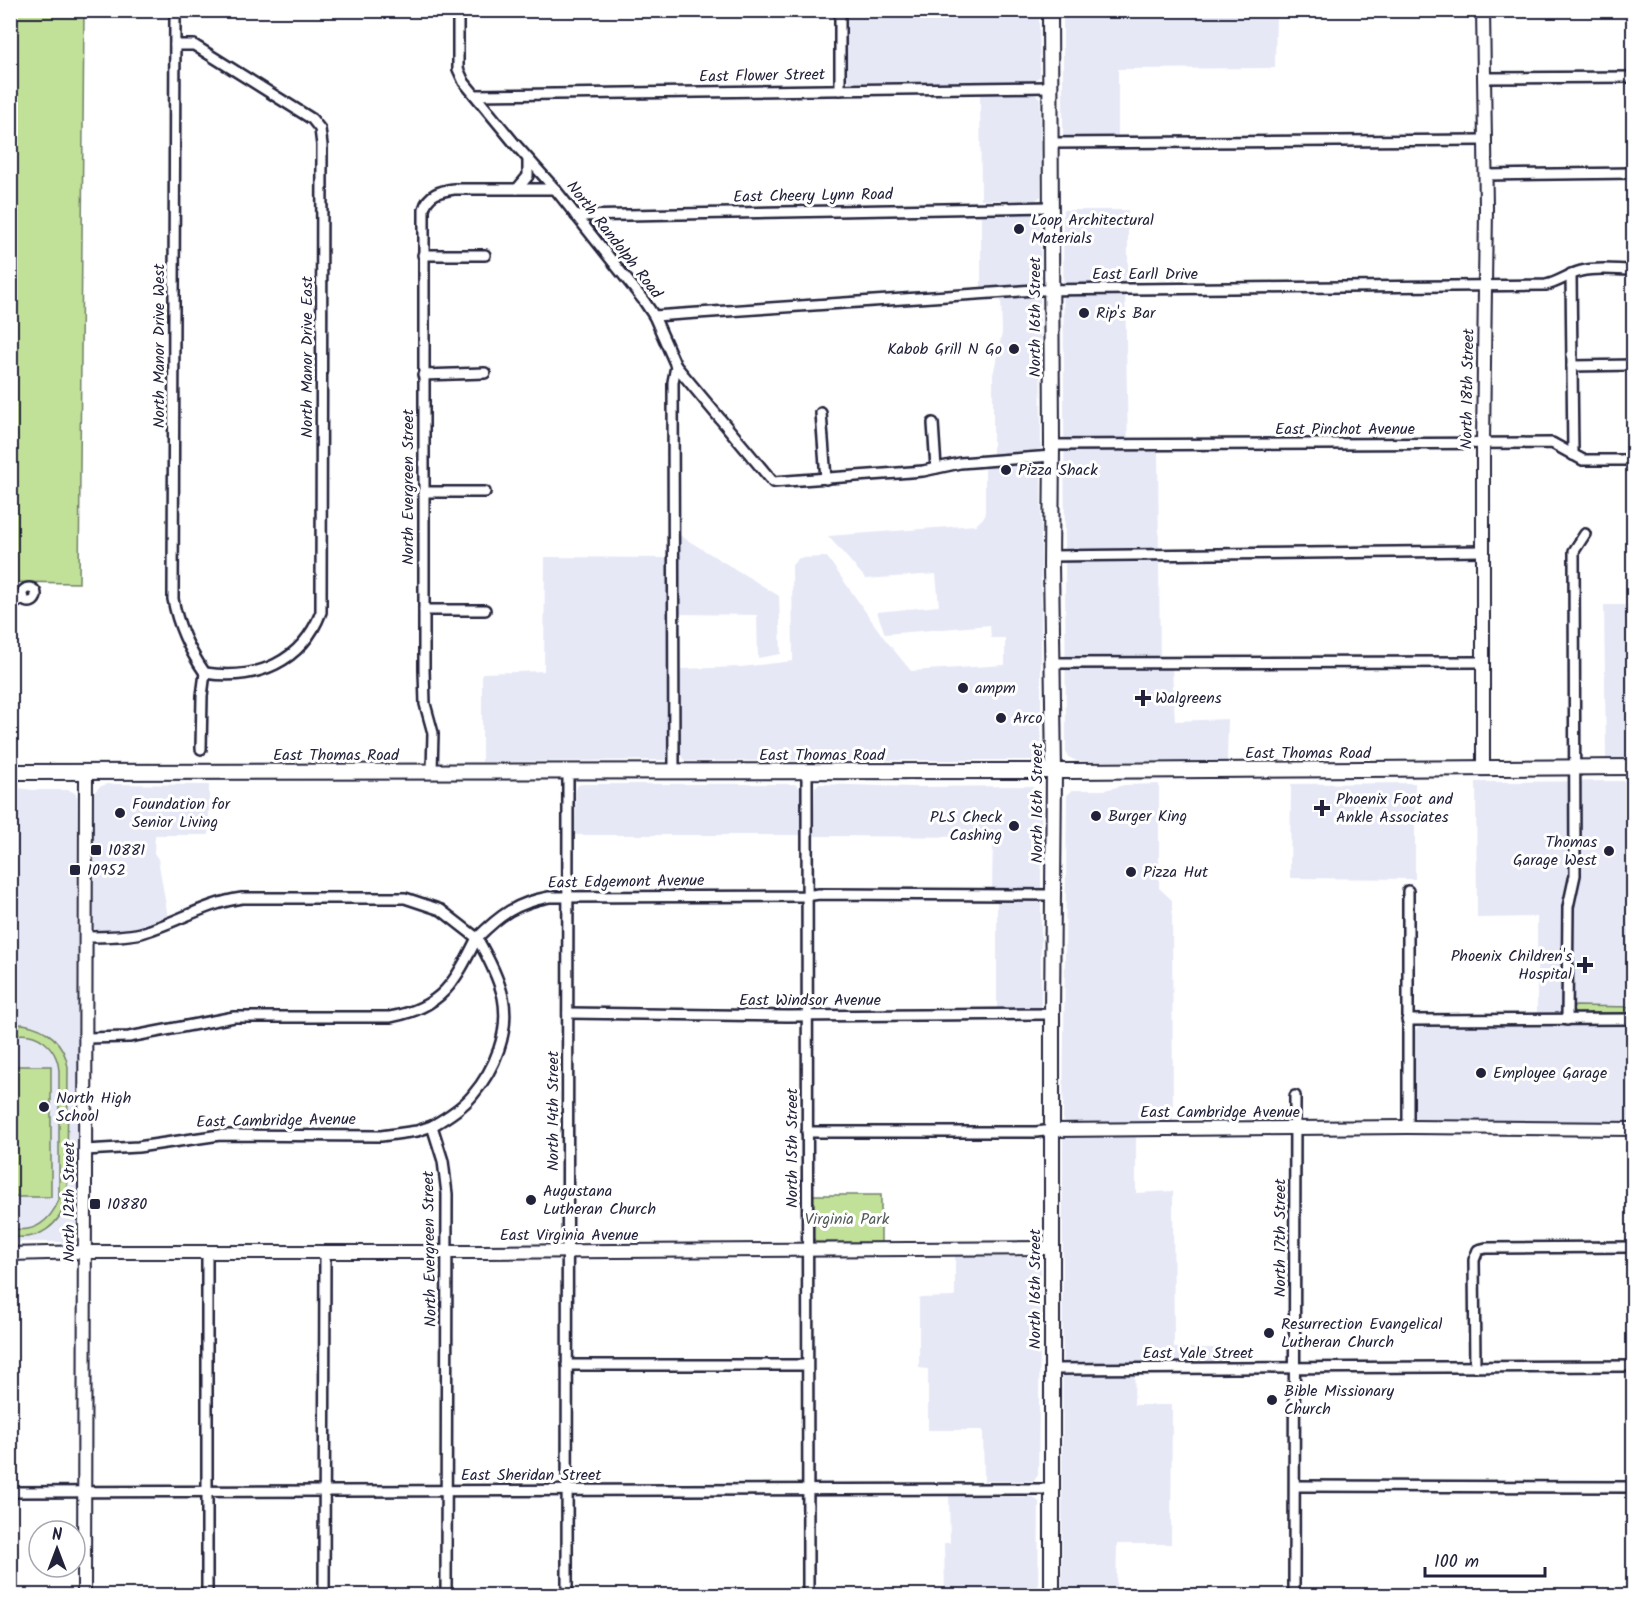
<svg xmlns="http://www.w3.org/2000/svg" width="1644" height="1606" font-family="Kalam,sans-serif">
<rect width="100%" height="100%" fill="#fff"/>
<filter id="ink" filterUnits="userSpaceOnUse"><feTurbulence type="fractalNoise" baseFrequency=".0167" numOctaves="2"/><feDisplacementMap in="SourceGraphic" scale="12" xChannelSelector="R" yChannelSelector="G"/><feConvolveMatrix kernelMatrix="1 2 1 2 8 2 1 2 1" color-interpolation-filters="sRGB"/></filter>
<g filter="url(#ink)">
<g fill="#e6e8f6">
<polygon points="847,11 1039,11 1040,76 1034,81 850,82 846,78"/>
<polygon points="1063,11 1276,11 1275,68 1118,69 1118,141 1063,141"/>
<polygon points="980,93 1034,94 1040,98 1041,196 1036,200 981,200"/>
<polygon points="1063,210 1128,210 1128,281 1125,282 1128,450 1158,450 1160,669 1172,669 1175,721 1228,719 1227,761 1077,761 1068,757 1066,751"/>
<polygon points="1037,213 1040,218 1041,280 1036,283 981,287 981,214"/>
<polygon points="1037,296 1040,299 1041,448 1037,450 993,454 993,375 1002,333 1001,298"/>
<polygon points="1036,462 1041,467 1041,753 1031,760 685,761 681,755 681,669 741,667 793,661 792,565 799,558 827,557 884,638 911,671 1005,665 1005,638 991,638 990,625 885,634 877,612 939,606 936,574 866,579 828,536 976,525 985,516 985,465"/>
<polygon points="679,535 779,596 781,654 758,658 757,615 680,614"/>
<polygon points="545,557 668,558 668,754 665,760 482,762 482,673 544,671"/>
<polygon points="1604,605 1633,605 1633,758 1606,759"/>
<polygon points="1633,781 1633,1122 1486,1123 1418,1120 1414,1117 1414,1033 1416,1029 1421,1027 1537,1025 1537,917 1477,918 1476,782"/>
<polygon points="1415,783 1415,879 1290,878 1291,784"/>
<polygon points="107,784 209,785 209,835 155,835 154,853 158,859 168,917 132,928 97,933 93,926 93,794 99,787"/>
<polygon points="582,784 795,784 800,788 801,792 800,835 575,835 576,790 578,785"/>
<polygon points="819,784 912,787 1031,786 1041,793 1041,1008 997,1008 997,900 992,887 993,837 813,836 815,788"/>
<polygon points="1159,784 1159,888 1172,900 1173,1123 1066,1123 1063,1119 1067,795 1073,790 1105,790 1124,785"/>
<polygon points="10,787 33,790 69,790 75,793 77,797 77,1226 76,1235 72,1242 11,1242"/>
<polygon points="1136,1133 1136,1193 1173,1191 1174,1348 1227,1348 1227,1361 1135,1362 1134,1405 1172,1405 1171,1544 1117,1544 1116,1595 1062,1596 1063,1138 1065,1135"/>
<polygon points="955,1256 1035,1257 1041,1261 1038,1475 1034,1481 984,1481 983,1430 928,1430 928,1369 919,1368 919,1298 955,1297"/>
<polygon points="949,1496 1033,1497 1039,1502 1038,1595 945,1595 944,1543 950,1543"/>
</g>
<g fill="#c1e098" stroke="#72816a" stroke-width="1.5">
<polygon points="11,10 84,11 79,583 11,582"/>
<polygon points="1575,1006 1633,1007 1633,1014 1576,1015 1572,1010"/>
<path d="M23 1024C47 1028 64 1042 68 1067L67 1198C61 1225 38 1242 11 1236V1228C34 1234 50 1221 59 1200V1071C57 1046 36 1029 11 1036V1025Z"/>
<rect x="11" y="1066" width="40" height="131"/>
<polygon points="812,1195 881,1195 881,1243 816,1242 813,1238"/>
</g>
<g fill="none" stroke-linecap="round" stroke-linejoin="round">
<defs>
<g id="minor">
<path d="M175 10 173 599C178 627 189 650 205 673"/>
<polyline points="458,10 458,69 464,82 515,144 555,189 644,301 654,316 676,366 773,482 898,473 923,471 960,463 1052,456"/>
<polyline points="840,10 840,90"/>
<path d="M175 45H194L312 119 320 129 322 145 321 612C302 662 257 681 205 673"/>
<polyline points="1484,78 1634,77"/>
<polyline points="475,95 1050,87"/>
<polyline points="1050,143 1486,140"/>
<polyline points="1486,175 1634,173"/>
<polyline points="517,189 528,176 528,160"/>
<polyline points="576,216 1051,207"/>
<polyline points="423,255 485,255"/>
<polyline points="1571,274 1573,455"/>
<path d="M654 316 1035 290 1546 285C1559 282 1569 274 1581 271 1597 267 1617 270 1634 270"/>
<polyline points="1572,366 1634,365"/>
<polyline points="423,375 485,373"/>
<polyline points="821,413 826,479"/>
<polyline points="933,423 936,468"/>
<polyline points="1052,445 1552,443 1583,460 1634,460"/>
<polyline points="423,492 485,492"/>
<polyline points="1051,556 1483,551"/>
<circle cx="29" cy="595" r="7"/>
<polyline points="10,606 23,598"/>
<polyline points="424,610 485,610"/>
<polyline points="1052,663 1483,662"/>
<polyline points="201,749 202,696 205,673"/>
<path d="M432 771 433 733 425 704 424 670V209C428 194 440 191 454 189H555"/>
<polyline points="807,771 808,1596"/>
<polyline points="674,772 673,382 676,366"/>
<polyline points="1408,891 1408,1127"/>
<path d="M86 937C104 937 123 937 141 933 176 923 206 903 242 898H405L441 910 477 938C500 915 516 903 549 897L806 896 819 894 1053 895"/>
<polyline points="568,1013 787,1016 1052,1014"/>
<polyline points="1407,1020 1634,1019"/>
<polyline points="1567,1020 1568,907 1575,875 1574,551 1585,534"/>
<path d="M86 1038 129 1037 234 1017H390C442 1008 455 982 477 938"/>
<polyline points="807,1132 1036,1132 1053,1130"/>
<polyline points="85,1150 138,1147 220,1135 381,1136 417,1131 432,1126"/>
<polyline points="567,1365 807,1365"/>
<polyline points="1475,1367 1474,1260 1478,1250 1486,1248 1634,1247"/>
<polyline points="1051,1369 1634,1366"/>
<polyline points="1295,1486 1634,1487"/>
<polyline points="10,1492 1052,1489"/>
<polyline points="207,1596 207,1252"/>
<polyline points="324,1596 325,1252"/>
<path d="M446 1596 447 1194 443 1161 432 1126C446 1118 461 1109 472 1096 495 1069 510 1032 503 997 498 976 488 957 477 938"/>
<polyline points="567,1596 568,771"/>
<polyline points="1294,1596 1295,1096"/>
</g>
<g id="tertiary">
<polyline points="1483,10 1486,208 1483,443 1483,769"/>
<polyline points="1053,1130 1408,1127 1634,1129"/>
<polyline points="10,1254 85,1252 482,1252 1052,1248"/>
<polyline points="84,1596 86,772"/>
</g>
<g id="secondary">
<polyline points="1050,10 1052,445 1051,565 1054,771 1052,1014 1052,1596"/>
<polyline points="10,772 1071,771 1634,767"/>
</g>
</defs>
<use href="#minor" stroke="#22223b" stroke-width="14"/>
<use href="#tertiary" stroke="#22223b" stroke-width="16"/>
<use href="#secondary" stroke="#22223b" stroke-width="18"/>
<use href="#minor" stroke="#fff" stroke-width="9"/>
<use href="#tertiary" stroke="#fff" stroke-width="12"/>
<use href="#secondary" stroke="#fff" stroke-width="14"/>
</g>
</g>
<g fill="#22223b" stroke="#fff" stroke-width="2">
<circle cx="1019" cy="229" r="6"/>
<circle cx="1084" cy="313" r="6"/>
<circle cx="1014" cy="349" r="6"/>
<circle cx="1006" cy="470" r="6"/>
<circle cx="963" cy="688" r="6"/>
<path d="M1140 689h6v6h6v6h-6v6h-6v-6h-6v-6h6z"/>
<circle cx="1001" cy="718" r="6"/>
<path d="M1319 799h6v6h6v6h-6v6h-6v-6h-6v-6h6z"/>
<circle cx="120" cy="813" r="6"/>
<circle cx="1096" cy="816" r="6"/>
<circle cx="1014" cy="826" r="6"/>
<rect x="90" y="844" width="12" height="12" rx="3"/>
<circle cx="1609" cy="851" r="6"/>
<rect x="69" y="864" width="12" height="12" rx="3"/>
<circle cx="1131" cy="872" r="6"/>
<path d="M1582 956h6v6h6v6h-6v6h-6v-6h-6v-6h6z"/>
<circle cx="1481" cy="1073" r="6"/>
<circle cx="44" cy="1107" r="6"/>
<circle cx="531" cy="1200" r="6"/>
<rect x="89" y="1198" width="12" height="12" rx="3"/>
<circle cx="1269" cy="1333" r="6"/>
<circle cx="1272" cy="1400" r="6"/>
</g>
<g text-anchor="middle" dominant-baseline="central" stroke-width="6" stroke-linejoin="round" paint-order="stroke">
<g font-size="16" fill="#22223b" stroke="#fff">
<text transform="translate(762 76) rotate(-1)">East Flower Street</text>
<text transform="translate(813 196) rotate(-1)">East Cheery Lynn Road</text>
<text transform="translate(614 240) rotate(52)">North Randolph Road</text>
<text x="1145" y="274">East Earll Drive</text>
<text transform="translate(1035 317) rotate(-90)">North 16th Street</text>
<text transform="translate(159 346) rotate(-90)">North Manor Drive West</text>
<text transform="translate(307 357) rotate(-90)">North Manor Drive East</text>
<text transform="translate(1468 389) rotate(-89)">North 18th Street</text>
<text x="1345" y="429">East Pinchot Avenue</text>
<text transform="translate(408 487) rotate(-90)">North Evergreen Street</text>
<text x="1308" y="753">East Thomas Road</text>
<text x="336" y="755">East Thomas Road</text>
<text x="822" y="755">East Thomas Road</text>
<text transform="translate(1037 803) rotate(-90)">North 16th Street</text>
<text transform="translate(626 882) rotate(-1)">East Edgemont Avenue</text>
<text x="810" y="1000">East Windsor Avenue</text>
<text transform="translate(553 1111) rotate(-90)">North 14th Street</text>
<text x="1220" y="1112">East Cambridge Avenue</text>
<text transform="translate(276 1121) rotate(-1)">East Cambridge Avenue</text>
<text transform="translate(792 1148) rotate(-90)">North 15th Street</text>
<text transform="translate(69 1202) rotate(-90)">North 12th Street</text>
<text x="569" y="1235">East Virginia Avenue</text>
<text transform="translate(1280 1238) rotate(-90)">North 17th Street</text>
<text transform="translate(430 1249) rotate(-91)">North Evergreen Street</text>
<text transform="translate(1035 1289) rotate(-90)">North 16th Street</text>
<text x="1198" y="1353">East Yale Street</text>
<text x="531" y="1475">East Sheridan Street</text>
</g>
<g font-size="16" fill="#22223b" stroke="#fff" text-anchor="start">
<text x="1031" y="220">Loop Architectural<tspan x="1031" dy="18">Materials</tspan></text>
<text x="1096" y="313">Rip's Bar</text>
<text x="1002" y="349" text-anchor="end">Kabob Grill N Go</text>
<text x="1018" y="470">Pizza Shack</text>
<text x="975" y="688">ampm</text>
<text x="1155" y="698">Walgreens</text>
<text x="1013" y="718">Arco</text>
<text x="1336" y="799">Phoenix Foot and<tspan x="1336" dy="18">Ankle Associates</tspan></text>
<text x="132" y="804">Foundation for<tspan x="132" dy="18">Senior Living</tspan></text>
<text x="1108" y="816">Burger King</text>
<text x="1002" y="817" text-anchor="end">PLS Check<tspan x="1002" dy="18">Cashing</tspan></text>
<text x="1597" y="842" text-anchor="end">Thomas<tspan x="1597" dy="18">Garage West</tspan></text>
<text x="108" y="850">10881</text>
<text x="87" y="870">10952</text>
<text x="1143" y="872">Pizza Hut</text>
<text x="1572" y="956" text-anchor="end">Phoenix Children's<tspan x="1572" dy="18">Hospital</tspan></text>
<text x="1493" y="1073">Employee Garage</text>
<text x="56" y="1098">North High<tspan x="56" dy="18">School</tspan></text>
<text x="543" y="1191">Augustana<tspan x="543" dy="18">Lutheran Church</tspan></text>
<text x="107" y="1204">10880</text>
<text x="1281" y="1324">Resurrection Evangelical<tspan x="1281" dy="18">Lutheran Church</tspan></text>
<text x="1284" y="1391">Bible Missionary<tspan x="1284" dy="18">Church</tspan></text>
</g>
<g font-size="16" fill="#525b57" stroke="#fff">
<text x="847" y="1219">Virginia Park</text>
</g>
</g>
<rect width="1644" height="1606" fill="none" stroke="#fff" stroke-width="36"/>
<rect x="18" y="18" width="1608" height="1570" fill="none" stroke="#22223b" stroke-width="2" filter="url(#ink)"/>
<g transform="translate(57 1549)"><circle r="28" fill="#ffffff" stroke="#a7a7b1" stroke-width="1.5"/>
<path d="M0-4.5L10 22L0 15L-10 22Z" fill="#22223b"/>
<text y="-9" font-size="16" font-weight="bold" text-anchor="middle" fill="#22223b">N</text>
</g>
<path d="M1425 1567v9h120v-9" fill="none" stroke="#22223b" stroke-width="3"/>
<text x="1434" y="1567" font-size="18" fill="#22223b" stroke="#ffffff" stroke-width="4.5" paint-order="stroke">100 m</text>
</svg>
